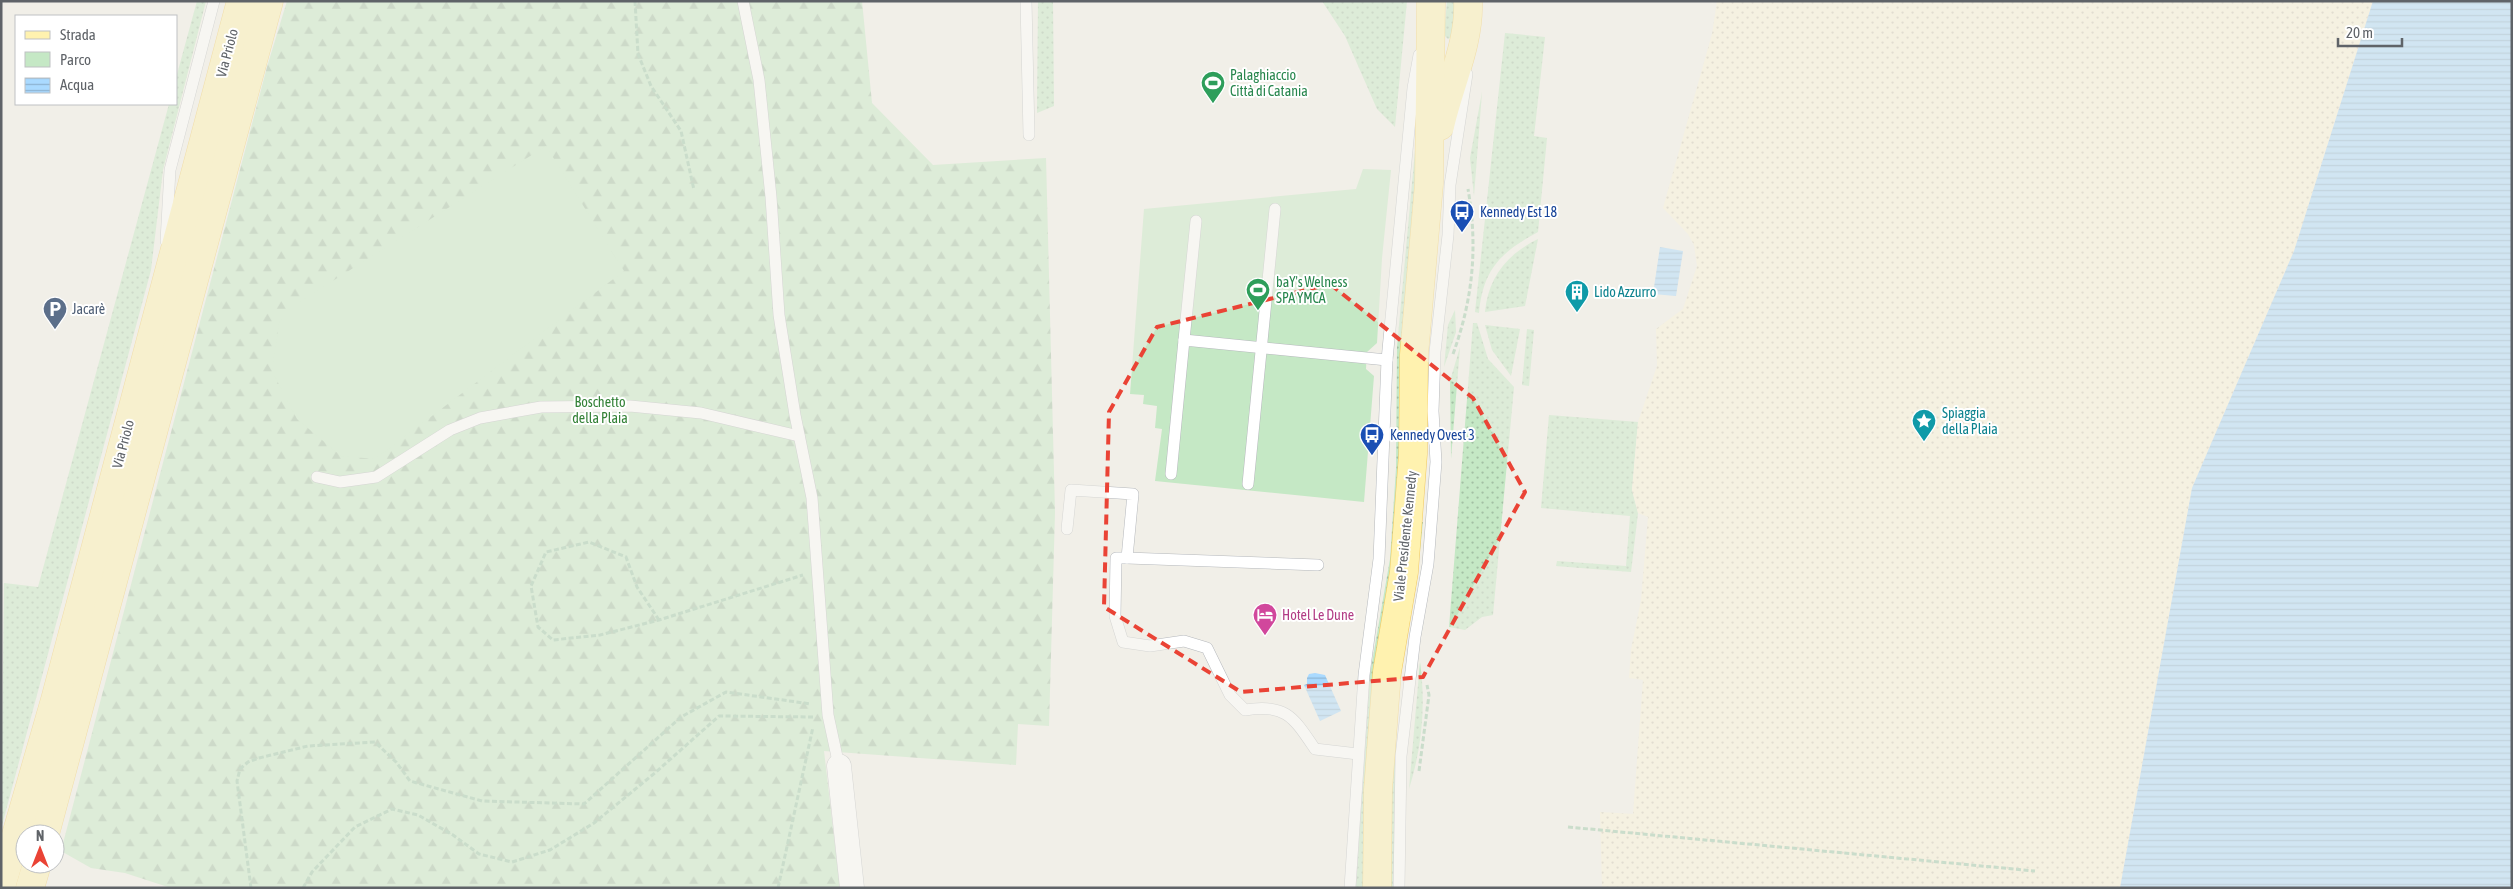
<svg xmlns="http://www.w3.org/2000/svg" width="2513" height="889" font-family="'Asap Condensed',sans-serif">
<defs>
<pattern id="green-dots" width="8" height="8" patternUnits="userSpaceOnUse" patternTransform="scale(1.25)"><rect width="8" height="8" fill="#c5e8c5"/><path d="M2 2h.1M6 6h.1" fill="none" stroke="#a3c0a4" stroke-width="1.8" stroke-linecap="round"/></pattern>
<pattern id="forest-firs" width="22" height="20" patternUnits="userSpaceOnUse" patternTransform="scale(1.25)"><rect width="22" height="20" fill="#c5e8c5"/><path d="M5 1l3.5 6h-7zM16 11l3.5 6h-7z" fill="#a3c0a4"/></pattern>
<pattern id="sand-dots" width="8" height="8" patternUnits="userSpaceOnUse" patternTransform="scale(1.25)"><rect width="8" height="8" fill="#fbf3d9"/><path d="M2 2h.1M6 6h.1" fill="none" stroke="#cec8b4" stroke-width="1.8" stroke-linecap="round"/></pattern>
<pattern id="water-rules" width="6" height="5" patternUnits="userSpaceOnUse" patternTransform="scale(1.25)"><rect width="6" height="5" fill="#aadaff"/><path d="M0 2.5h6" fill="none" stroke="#8eb4d2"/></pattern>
</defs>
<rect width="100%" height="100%" fill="#f1efe8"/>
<g fill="url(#green-dots)">
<polygon points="197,1 206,1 163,170 151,270 1,829 4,583 38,587 169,104 176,104 176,78"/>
<polygon points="1038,1 1053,1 1054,106 1037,113"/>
<polygon points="1322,1 1407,1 1395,127 1377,109 1345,36"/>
<polygon points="1447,1 1458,1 1453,36 1448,39 1444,35"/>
<path d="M1505 33 1545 37 1534 136 1547 138 1538 232C1501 252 1483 269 1479 313L1475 312Z"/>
<polygon points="1482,92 1474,196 1470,158"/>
<polygon points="1420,96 1422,96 1401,348 1399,468 1392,562 1373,675 1365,789 1363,888 1356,888 1370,674 1390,559 1396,468 1397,347"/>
<path d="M1538 239 1525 306 1485 312C1488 278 1507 254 1538 239Z"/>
<polygon points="1455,310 1456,332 1444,367 1448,325"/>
<polygon points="1473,323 1477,323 1488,359 1514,387 1493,615 1482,617 1465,630 1449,627"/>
<polygon points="1485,325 1520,329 1511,376 1492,350"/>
<polygon points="1527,329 1534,330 1529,386 1522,385"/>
<polygon points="1460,347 1451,459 1450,381"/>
<polygon points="1549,415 1638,422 1632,490 1638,513 1631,572 1556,566 1557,561 1626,566 1630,516 1541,508"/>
<path d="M1419 522H1423C1418 582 1403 641 1398 700 1393 763 1397 825 1393 888H1390L1393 734Z"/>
<path d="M1420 662C1426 706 1422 747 1409 789Z"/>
</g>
<polygon fill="url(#forest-firs)" points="287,1 862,1 872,103 933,165 1046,158 1055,512 1049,726 1018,724 1016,765 824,751 840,888 171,888 125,873 91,868 61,851 267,67"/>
<polygon fill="url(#sand-dots)" points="1717,1 2373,1 2294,251 2192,488 2120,888 1602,888 1600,812 1633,814 1643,680 1629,678 1631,650 1641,600 1648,517 1638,513 1632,490 1638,422 1657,366 1656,329 1683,309 1697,266 1694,245 1688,234 1663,208 1712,34"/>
<g fill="#c5e8c5">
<polygon points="546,146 624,271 375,459 341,456 297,419 272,371 279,323 290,308"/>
<polygon points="1363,169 1391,170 1382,258 1377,343 1367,352 1366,369 1374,376 1364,502 1155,481 1162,429 1155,428 1157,406 1143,404 1144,395 1130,394 1144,209 1356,189"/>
</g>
<g fill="url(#water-rules)">
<polygon points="2373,1 2512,1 2512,888 2120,888 2192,488 2294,251"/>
<polygon points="1660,247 1683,251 1676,296 1653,294"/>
<polygon points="1315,673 1325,675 1341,711 1320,721 1304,685 1307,684 1307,678 1309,674"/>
</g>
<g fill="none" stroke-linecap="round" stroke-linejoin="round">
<defs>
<g id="lane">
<polyline points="743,1 759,80 771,197 779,315 795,415 812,498 828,715 839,766"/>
<polyline points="1026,1 1029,135"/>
<polyline points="166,241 170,170 214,1"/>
<polyline points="1184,340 1196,221"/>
<polyline points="1171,474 1184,340 1387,360"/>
<polyline points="317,477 340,482 376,477 450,430 480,418 541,407 630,406 701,413 799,436"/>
<polyline points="1248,484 1275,209"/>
<path d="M1067 529 1071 490 1133 494 1127 558H1116L1115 616 1123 642 1150 646 1184 641 1207 648 1230 695 1245 710C1286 703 1294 718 1315 749L1358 754"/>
<polyline points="1127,558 1318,565"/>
<polyline points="1350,888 1364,675 1379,559 1387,360 1413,88 1419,55"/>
<polyline points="1399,888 1401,756 1415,637 1428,564 1436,462 1433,411 1435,352 1448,235 1450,185 1467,74"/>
</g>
<polyline id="street" points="839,766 852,888"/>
<g id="primary">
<path d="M1440 126C1449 85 1470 43 1468 1"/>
<polyline points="45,834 269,1"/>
<polyline points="1,887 55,700 241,1"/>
<polyline points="30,888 37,864"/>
<polyline points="1377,888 1378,790 1387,672 1404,572 1413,454 1414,355 1429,184 1431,1"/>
</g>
</defs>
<use href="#lane" stroke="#b5b8bc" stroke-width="12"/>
<use href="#street" stroke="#b5b8bc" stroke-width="25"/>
<use href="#primary" stroke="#f2c960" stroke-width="29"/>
<g stroke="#9cc7a9" stroke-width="3" stroke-dasharray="5 2.5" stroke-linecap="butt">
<polyline points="635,1 638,54 651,86 681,131 694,190"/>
<path d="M1453 354C1473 299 1478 247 1468 189"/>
<polyline points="659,620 637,587 626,557 589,542 546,552 531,586 538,627 553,640 600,635 659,620 803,575"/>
<polyline points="1419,771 1429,695 1427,685"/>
<polyline points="1568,827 2035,871"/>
<polyline points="251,888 237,781 240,769 248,762 259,758 308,746 375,742 396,762 410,781 482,801 584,804 681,717 726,692 811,704"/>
<polyline points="303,888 312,872 355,827 392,809 418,815 453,835 479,854 512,862 550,850 594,823 656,772 719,716 813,717"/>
<polyline points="778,888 813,727"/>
</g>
<use href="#lane" stroke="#fff" stroke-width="11"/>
<use href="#street" stroke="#fff" stroke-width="24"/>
<use href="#primary" stroke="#fff2af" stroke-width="28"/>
</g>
<path d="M0 0H2513V889H0ZM1330 284 1473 398 1525 492 1423 677 1241 692 1104 607 1109 412 1157 327Z" fill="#f1efe8" fill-opacity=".55" fill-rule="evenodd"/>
<path fill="none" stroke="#ea4335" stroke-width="4" stroke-dasharray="10 6" stroke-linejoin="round" d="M1330 284 1473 398 1525 492 1423 677 1241 692 1104 607 1109 412 1157 327Z"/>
<defs>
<symbol id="stadium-pin" viewBox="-11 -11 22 30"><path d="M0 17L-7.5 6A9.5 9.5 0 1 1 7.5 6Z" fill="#2e9e5b" stroke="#fff"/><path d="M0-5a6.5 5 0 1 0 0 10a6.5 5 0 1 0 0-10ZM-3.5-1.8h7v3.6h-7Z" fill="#fff"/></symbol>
<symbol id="bus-pin" viewBox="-11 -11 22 30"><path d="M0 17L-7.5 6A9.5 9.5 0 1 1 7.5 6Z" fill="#1a4fb4" stroke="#fff"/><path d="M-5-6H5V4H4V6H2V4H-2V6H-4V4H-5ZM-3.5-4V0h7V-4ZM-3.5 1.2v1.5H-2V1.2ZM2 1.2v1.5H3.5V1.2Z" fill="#fff"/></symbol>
<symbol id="building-pin" viewBox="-11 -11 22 30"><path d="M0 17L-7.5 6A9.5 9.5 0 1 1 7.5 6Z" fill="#0f9aa8" stroke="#fff"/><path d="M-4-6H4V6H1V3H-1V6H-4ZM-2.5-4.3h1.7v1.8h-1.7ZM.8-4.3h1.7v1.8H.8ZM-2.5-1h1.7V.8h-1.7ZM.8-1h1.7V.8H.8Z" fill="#fff"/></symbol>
<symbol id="parking-pin" viewBox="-11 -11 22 30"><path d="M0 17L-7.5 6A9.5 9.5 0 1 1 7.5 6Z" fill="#5c6f8a" stroke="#fff"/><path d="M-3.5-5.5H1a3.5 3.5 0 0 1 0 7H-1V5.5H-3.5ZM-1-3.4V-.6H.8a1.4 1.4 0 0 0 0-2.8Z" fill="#fff"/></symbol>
<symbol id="sight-pin" viewBox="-11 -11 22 30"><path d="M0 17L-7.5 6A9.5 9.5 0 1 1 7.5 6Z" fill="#0f9aa8" stroke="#fff"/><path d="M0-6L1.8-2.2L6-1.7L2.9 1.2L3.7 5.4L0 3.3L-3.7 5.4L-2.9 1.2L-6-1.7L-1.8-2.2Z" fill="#fff"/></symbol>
<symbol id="hotel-pin" viewBox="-11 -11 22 30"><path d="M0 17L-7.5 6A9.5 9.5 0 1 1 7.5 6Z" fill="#d1479c" stroke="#fff"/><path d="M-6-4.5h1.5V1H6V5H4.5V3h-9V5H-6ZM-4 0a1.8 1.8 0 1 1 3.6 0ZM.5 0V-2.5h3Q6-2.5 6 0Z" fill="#fff"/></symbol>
</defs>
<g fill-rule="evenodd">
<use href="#stadium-pin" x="1199" y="69" width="28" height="38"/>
<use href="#bus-pin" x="1448" y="198" width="28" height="38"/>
<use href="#stadium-pin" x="1244" y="276" width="28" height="38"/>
<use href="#building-pin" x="1563" y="278" width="28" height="38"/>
<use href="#parking-pin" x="41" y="295" width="28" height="38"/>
<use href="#sight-pin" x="1910" y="407" width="28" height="38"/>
<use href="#bus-pin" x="1358" y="421" width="28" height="38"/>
<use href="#hotel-pin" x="1251" y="601" width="28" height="38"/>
</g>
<g text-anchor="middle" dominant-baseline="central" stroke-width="4" stroke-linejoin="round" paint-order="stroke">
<g font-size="14" fill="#5f6368" stroke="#fff">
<text transform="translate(227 53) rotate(-75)">Via Priolo</text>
<text transform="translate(123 444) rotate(-75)">Via Priolo</text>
<text transform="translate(1405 536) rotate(-84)">Viale Presidente Kennedy</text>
</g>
<g font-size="14" fill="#27864d" stroke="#fff" text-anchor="start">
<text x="1230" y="75">Palaghiaccio<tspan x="1230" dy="16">Città di Catania</tspan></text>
<text x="1276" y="282">baY's Welness<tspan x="1276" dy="16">SPA YMCA</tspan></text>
</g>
<g font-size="14" fill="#164399" stroke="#fff" text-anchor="start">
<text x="1480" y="212">Kennedy Est 18</text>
<text x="1390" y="435">Kennedy Ovest 3</text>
</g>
<g font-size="14" fill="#0d838f" stroke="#fff" text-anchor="start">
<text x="1594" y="292">Lido Azzurro</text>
<text x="1942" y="413">Spiaggia<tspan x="1942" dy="16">della Plaia</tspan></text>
</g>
<g font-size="14" fill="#4e5e75" stroke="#fff" text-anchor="start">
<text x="72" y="309">Jacarè</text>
</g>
<g font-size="14" fill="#348238" stroke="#fff">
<text x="600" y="402">Boschetto<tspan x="600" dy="16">della Plaia</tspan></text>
</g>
<g font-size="14" fill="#b23c85" stroke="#fff" text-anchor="start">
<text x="1282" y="615">Hotel Le Dune</text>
</g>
</g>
<rect width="2513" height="889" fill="none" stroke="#5f6368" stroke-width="5"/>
<rect x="15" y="15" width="162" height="90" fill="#ffffff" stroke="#bfc1c3"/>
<rect x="25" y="31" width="25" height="8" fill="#fff2af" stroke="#bfc1c3"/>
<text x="60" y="40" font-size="15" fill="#5f6368">Strada</text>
<rect x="25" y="52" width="25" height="15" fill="#c5e8c5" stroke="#bfc1c3"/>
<text x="60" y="65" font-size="15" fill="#5f6368">Parco</text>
<rect x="25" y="78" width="25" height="15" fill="url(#water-rules)" stroke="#bfc1c3"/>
<text x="60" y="90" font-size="15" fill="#5f6368">Acqua</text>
<g transform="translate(40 849)"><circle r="24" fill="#ffffff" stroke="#bfc1c3"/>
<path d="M0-4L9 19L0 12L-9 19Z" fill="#ea4335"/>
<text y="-8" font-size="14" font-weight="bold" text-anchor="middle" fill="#5f6368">N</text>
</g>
<path d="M2338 38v8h64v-8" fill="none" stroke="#5f6368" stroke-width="2.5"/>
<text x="2346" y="38" font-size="15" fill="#5f6368" stroke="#ffffff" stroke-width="4" paint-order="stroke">20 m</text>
</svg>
